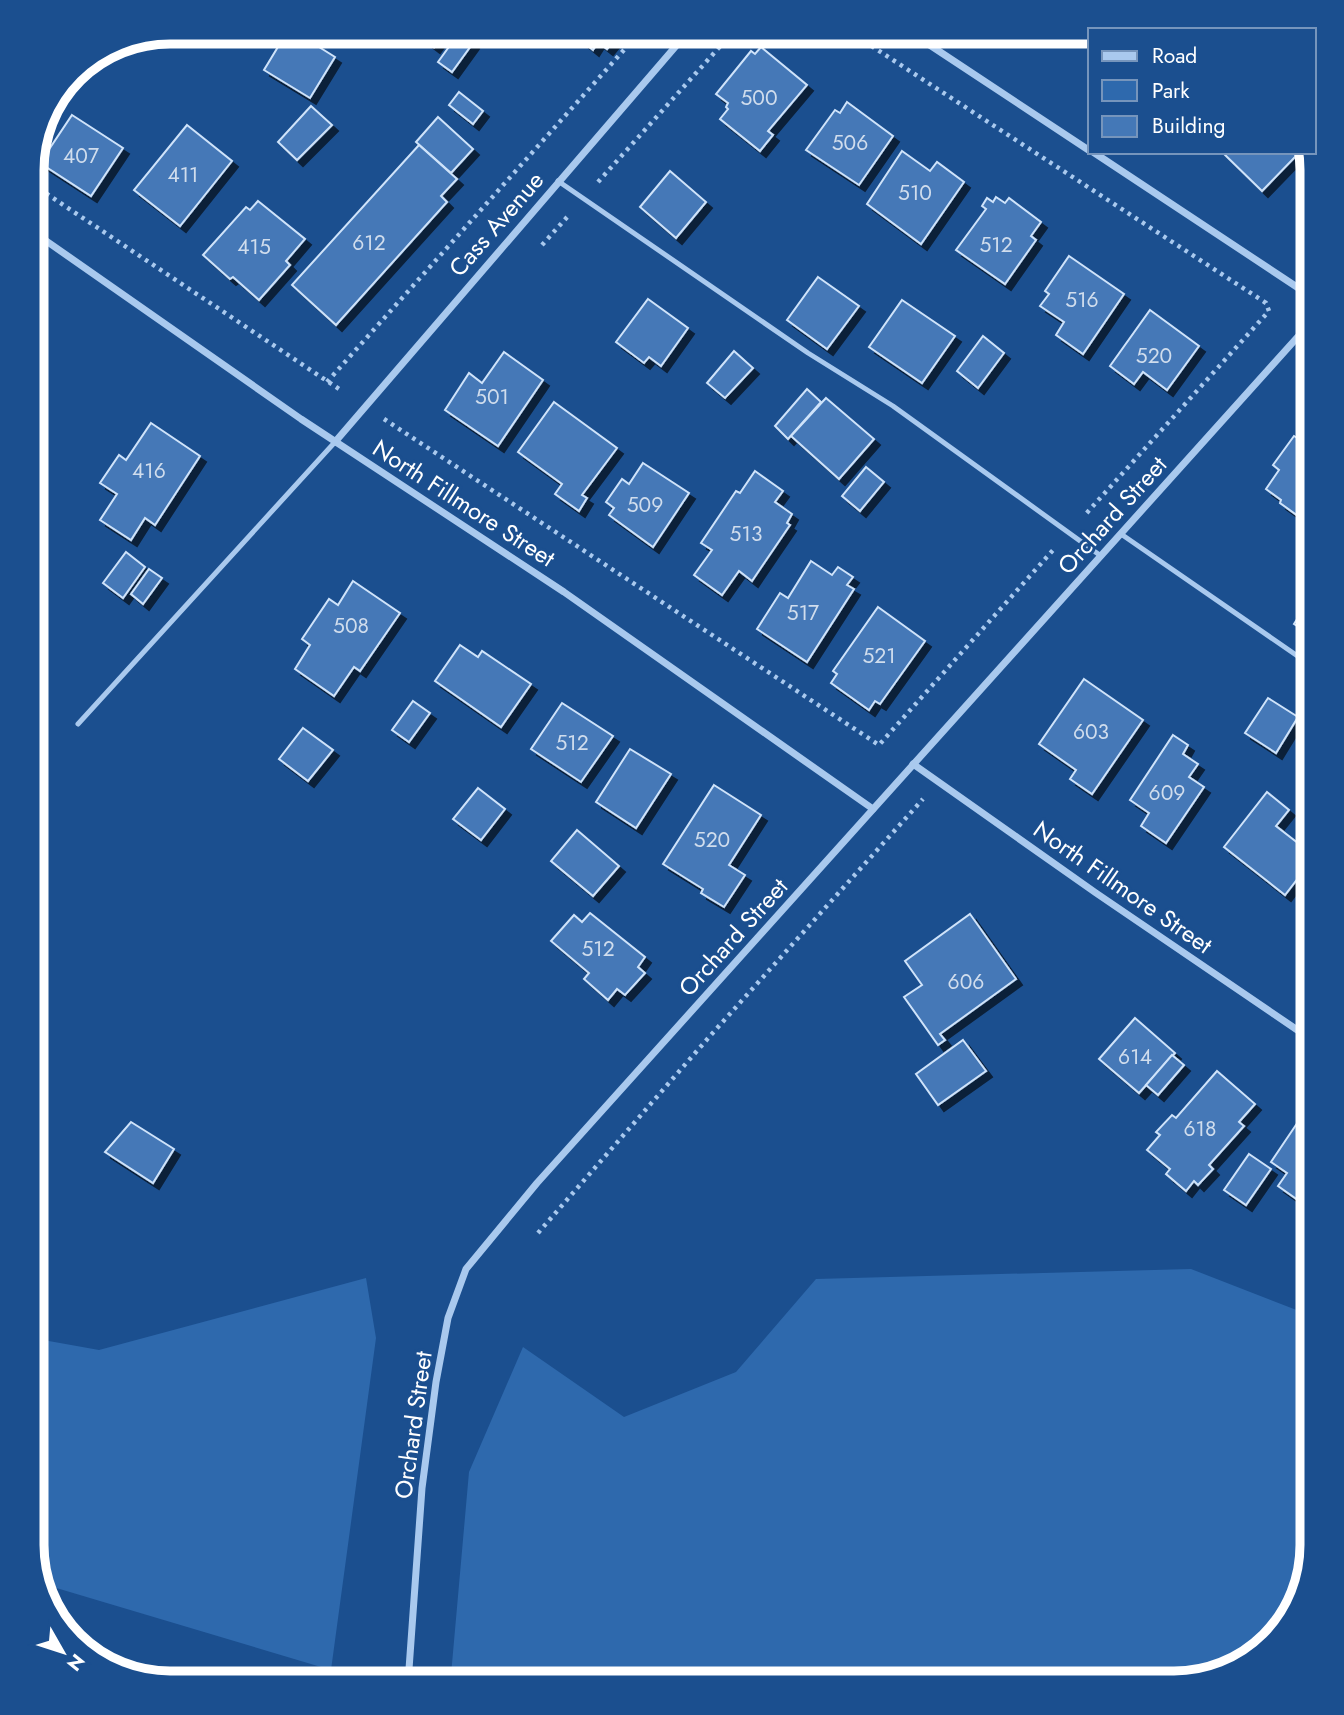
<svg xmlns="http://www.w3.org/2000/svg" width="1344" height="1715" font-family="Jost,sans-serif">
<defs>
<filter id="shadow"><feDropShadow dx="6" dy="6" stdDeviation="0" flood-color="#0009"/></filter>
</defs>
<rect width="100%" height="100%" fill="#1b4f8f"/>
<g fill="#2e69ad">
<polygon points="1191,1269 1312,1316 1312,1546 1294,1614 1251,1660 1175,1683 489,1683 451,1675 469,1472 523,1347 624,1417 736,1372 816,1279"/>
<polygon points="366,1278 376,1338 331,1670 43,1584 32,1546 32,1338 99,1350"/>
</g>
<g fill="#4478b7" stroke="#cfe3fa" stroke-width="2" filter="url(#shadow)">
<polygon points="287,32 295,32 335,57 310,98 264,70"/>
<polygon points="414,32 445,32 434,47"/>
<polygon points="571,32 621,32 607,49 598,42 593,50"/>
<polygon points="1066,32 1090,32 1090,47"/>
<polygon points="459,33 473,43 452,72 438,62"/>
<polygon points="761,47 807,85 768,131 773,135 760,151 720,119 728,109 726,107 728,103 716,94 751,51 755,54"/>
<polygon points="459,92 483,111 473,124 449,105"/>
<polygon points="847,102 893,136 859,185 806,150 835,110 840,113"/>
<polygon points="311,106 332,125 297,160 278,142"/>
<polygon points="72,115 123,148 91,196 40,163"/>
<polygon points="438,117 473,149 451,173 416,142"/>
<polygon points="187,125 232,161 180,226 134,190"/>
<polygon points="419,145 457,179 441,196 447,202 336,325 292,285"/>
<polygon points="902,151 930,171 937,162 964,182 921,244 867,204"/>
<polygon points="1222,152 1293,152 1296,156 1262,191"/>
<polygon points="670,171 706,202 676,238 640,207"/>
<polygon points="996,197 1005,203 1009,198 1041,222 1031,236 1036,240 1005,284 956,250 986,209 982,206 987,198 993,202"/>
<polygon points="258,201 305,239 286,261 290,265 259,300 233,277 230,279 203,255 246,207 250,210"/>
<polygon points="1069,256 1124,294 1083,354 1056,335 1064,322 1040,306 1049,294 1045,291"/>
<polygon points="818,277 859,306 827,349 787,320"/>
<polygon points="648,299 688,328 661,366 649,357 644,363 616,342"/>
<polygon points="902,300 955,336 922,383 869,347"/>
<polygon points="1150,310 1199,346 1167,390 1143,372 1134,384 1110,366"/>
<polygon points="983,336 1004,353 978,388 957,371"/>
<polygon points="734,351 753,368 725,398 707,383"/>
<polygon points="504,352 543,380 498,446 445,410 469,373 482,383"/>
<polygon points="807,389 821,402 788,439 775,426"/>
<polygon points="826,398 874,439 839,479 791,436"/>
<polygon points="554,402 617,448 582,495 587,498 579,511 555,494 562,484 518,452"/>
<polygon points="1312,420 1312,526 1280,503 1281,500 1266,489 1279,470 1273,465 1294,436 1299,439"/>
<polygon points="151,423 200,456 155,525 145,518 131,540 100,520 117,494 100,483 119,455 126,460"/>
<polygon points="643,463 689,493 653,547 609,515 614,508 606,502 622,479 629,484"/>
<polygon points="866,467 884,482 860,511 842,496"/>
<polygon points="755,471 783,491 775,502 792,514 787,523 790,525 752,581 739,571 722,595 694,575 712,550 701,543 736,491 740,493"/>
<polygon points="126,552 145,567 123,598 103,583"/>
<polygon points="811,561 832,575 838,567 853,577 847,585 854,589 807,662 757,629 780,593 788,598"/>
<polygon points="149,569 162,578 143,604 131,594"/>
<polygon points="353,581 400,613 360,671 354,667 334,696 295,669 310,645 302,639 329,599 338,605"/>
<polygon points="1312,596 1312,636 1294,624"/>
<polygon points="878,607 925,641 880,704 875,701 869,710 831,683 837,674 833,671"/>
<polygon points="460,645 478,657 482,651 531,684 501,727 435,681"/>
<polygon points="1084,679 1143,720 1092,794 1070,779 1076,770 1039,744"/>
<polygon points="1268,698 1298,717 1276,753 1245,733"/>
<polygon points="413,701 430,713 409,742 392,730"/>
<polygon points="562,703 613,736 581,782 531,749"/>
<polygon points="303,728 333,750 308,781 279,759"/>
<polygon points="1173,735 1188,745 1183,754 1198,764 1189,777 1204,787 1166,843 1141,826 1149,813 1130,800"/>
<polygon points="630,749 671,774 636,828 596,802"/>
<polygon points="714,785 761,815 729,865 745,875 724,907 701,893 703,889 663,864"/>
<polygon points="478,788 505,809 481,840 453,819"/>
<polygon points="1267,792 1289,810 1276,826 1312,854 1312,860 1285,895 1224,847"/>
<polygon points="577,830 619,866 593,896 551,861"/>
<polygon points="1312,899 1312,927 1299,916"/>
<polygon points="590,913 645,957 638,967 645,973 625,995 617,989 608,1000 584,979 589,973 551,941 574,915 582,922"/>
<polygon points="970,914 1016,979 940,1034 945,1040 938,1045 904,997 922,985 905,961"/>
<polygon points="1135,1018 1175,1053 1139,1093 1099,1059"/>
<polygon points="963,1040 986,1071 938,1105 916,1074"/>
<polygon points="1172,1055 1184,1065 1158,1095 1146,1085"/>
<polygon points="1217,1071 1255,1104 1239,1122 1244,1126 1209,1165 1213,1169 1198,1185 1194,1181 1186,1191 1166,1174 1170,1169 1147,1150 1160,1135 1156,1132 1172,1115 1176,1118"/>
<polygon points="1304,1113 1312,1118 1312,1195 1305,1205 1278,1186 1287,1173 1271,1162"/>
<polygon points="131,1122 174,1149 153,1183 105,1152"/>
<polygon points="1249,1154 1271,1169 1246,1205 1224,1190"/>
</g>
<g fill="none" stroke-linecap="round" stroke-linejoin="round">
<g stroke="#a9c9ee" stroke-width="4.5" stroke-dasharray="3.5 5" stroke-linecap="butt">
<polyline points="850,32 1266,303 1269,311 1084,516"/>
<polyline points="598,182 733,32"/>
<polyline points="32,184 339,389"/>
<polyline points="542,245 569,215"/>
<polyline points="327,382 640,32"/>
<polyline points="384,419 879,745 1054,549"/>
<polyline points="538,1233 710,1036 923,799"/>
</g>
<g stroke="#a9c9ee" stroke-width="5">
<polyline points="558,181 808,353 893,406 1101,556"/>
<polyline points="1121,534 1312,666"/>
<polyline points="78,724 335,442"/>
</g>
<g stroke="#a9c9ee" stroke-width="7">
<polyline points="910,32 1090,151"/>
<polyline points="1093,152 1312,297"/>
<polyline points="32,231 301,419 564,592 873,809"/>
<polyline points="335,442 688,32"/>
<polyline points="913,764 1096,893 1312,1040"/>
<polyline points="408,1683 422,1488 436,1382 448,1318 466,1269 537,1183 1312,321"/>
</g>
</g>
<g text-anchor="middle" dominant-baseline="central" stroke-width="6" stroke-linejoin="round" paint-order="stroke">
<g font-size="21" fill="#d0dded">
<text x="759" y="98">500</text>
<text x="850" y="143">506</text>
<text x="81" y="156">407</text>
<text x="183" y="175">411</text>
<text x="915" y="193">510</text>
<text x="369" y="243">612</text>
<text x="996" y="245">512</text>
<text x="254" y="247">415</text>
<text x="1082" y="300">516</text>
<text x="1154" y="356">520</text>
<text x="492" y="397">501</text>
<text x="149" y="471">416</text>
<text x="645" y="505">509</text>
<text x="746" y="534">513</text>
<text x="803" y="613">517</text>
<text x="351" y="626">508</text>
<text x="879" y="656">521</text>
<text x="1091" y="732">603</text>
<text x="572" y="743">512</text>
<text x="1167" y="793">609</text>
<text x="712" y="840">520</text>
<text x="598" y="949">512</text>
<text x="966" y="982">606</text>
<text x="1135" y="1057">614</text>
<text x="1200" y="1129">618</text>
</g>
<g font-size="24" fill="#fff" stroke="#1b4f8f">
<text transform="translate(496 224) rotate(-49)">Cass Avenue</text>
<text transform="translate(464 503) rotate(33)">North Fillmore Street</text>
<text transform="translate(1112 515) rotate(-48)">Orchard Street</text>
<text transform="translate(1123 887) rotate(35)">North Fillmore Street</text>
<text transform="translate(733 937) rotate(-48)">Orchard Street</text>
<text transform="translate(413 1425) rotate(-82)">Orchard Street</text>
</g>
</g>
<path d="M0 0H1344V1715H0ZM170 44H1174A126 126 0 0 1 1300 170V1545A126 126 0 0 1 1174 1671H170A126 126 0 0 1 44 1545V170A126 126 0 0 1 170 44Z" fill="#1b4f8f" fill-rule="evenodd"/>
<path fill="none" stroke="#fff" stroke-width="9" d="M170 44H1174A126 126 0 0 1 1300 170V1545A126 126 0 0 1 1174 1671H170A126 126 0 0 1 44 1545V170A126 126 0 0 1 170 44Z"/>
<rect x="1088" y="28" width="228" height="126" fill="#1b4f8f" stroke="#7695bc" stroke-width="2"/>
<rect x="1102" y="51" width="35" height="10" fill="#a9c9ee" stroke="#7695bc" stroke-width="2"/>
<text x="1152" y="63" font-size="21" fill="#ffffff">Road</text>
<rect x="1102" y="80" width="35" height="21" fill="#2e69ad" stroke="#7695bc" stroke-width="2"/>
<text x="1152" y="98" font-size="21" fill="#ffffff">Park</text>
<rect x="1102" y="116" width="35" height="21" fill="#4478b7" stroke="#7695bc" stroke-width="2"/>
<text x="1152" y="133" font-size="21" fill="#ffffff">Building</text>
<g transform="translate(63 1652) rotate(129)" stroke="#1b4f8f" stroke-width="5" paint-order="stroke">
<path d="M0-5L12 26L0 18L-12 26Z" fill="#ffffff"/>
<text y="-10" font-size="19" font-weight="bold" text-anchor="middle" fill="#ffffff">N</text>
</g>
</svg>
